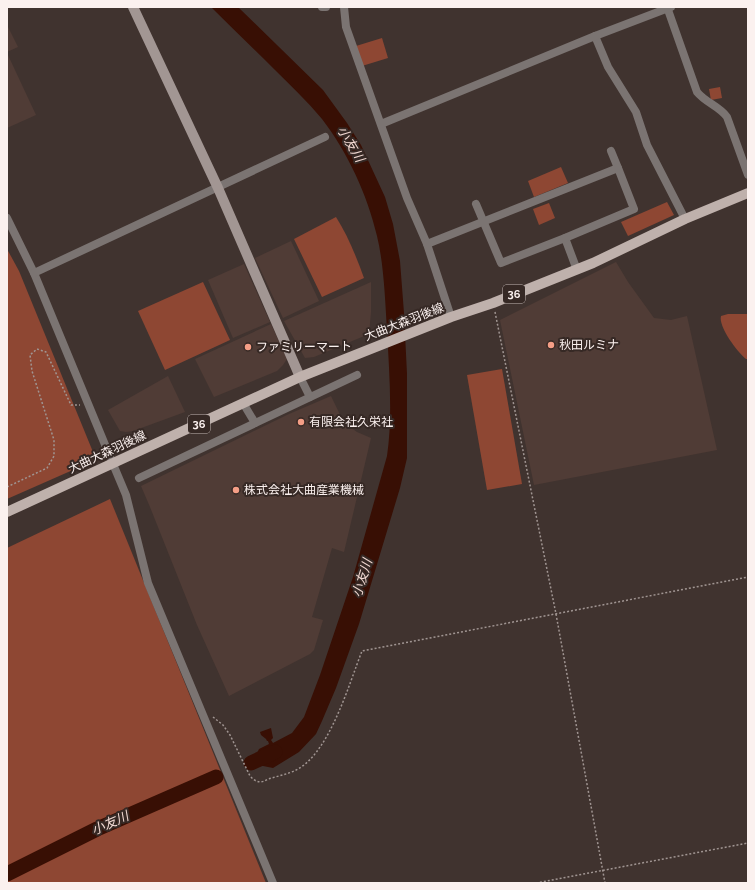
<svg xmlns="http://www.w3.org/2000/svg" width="755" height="890" font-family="Raleway,'Noto Sans JP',sans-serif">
<rect width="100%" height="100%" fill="#40332f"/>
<g fill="#503c36">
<polygon points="7,25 18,47 7,52"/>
<polygon points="7,53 36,115 7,128"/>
<polygon points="291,241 319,301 283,318 255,258"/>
<polygon points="616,262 628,282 654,318 671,320 687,316 717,450 534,485 500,320"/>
<polygon points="244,264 270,322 233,338 208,280"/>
<polygon points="371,282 371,312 369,334 314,357 305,358 284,321"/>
<polygon points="271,324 287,359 283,365 277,371 214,397 195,359"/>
<polygon points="168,376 185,412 133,431 126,432 120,431 108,410"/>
<polygon points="331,396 344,423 357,432 371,438 344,552 332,548 312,617 323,620 314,650 310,654 229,696 197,625 150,507 141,486 289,414"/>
</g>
<g fill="#8e4733">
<polygon points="382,38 388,58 362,66 356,46"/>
<polygon points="720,87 722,98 711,100 709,89"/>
<polygon points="561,167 568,183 534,197 528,181"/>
<polygon points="667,202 674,215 628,236 621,222"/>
<polygon points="549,203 555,218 539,225 533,209"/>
<path d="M336 217C348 236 356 256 364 278L322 297 294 239Z"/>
<polygon points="7,249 19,271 93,452 91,462 7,499"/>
<polygon points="203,282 230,340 165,370 138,311"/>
<path d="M728 314H748V359H746C737 352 718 326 721 316Z"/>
<polygon points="502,369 522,484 487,490 467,375"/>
<polygon points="110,499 266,883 7,883 7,548"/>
</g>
<path fill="#380f04" d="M211 7H238L323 90 347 123 361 145 385 197 393 224 400 261 404 313 407 374V458L400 488 359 624 336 688 322 721 316 734 299 752 273 768 258 765 255 757 259 749 269 744 268 741H267L266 739 261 735 260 732 271 728 273 738 271 740 273 743 292 733 304 717 320 675 353 577 387 456C393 416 389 371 387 329 385 300 384 265 377 236 367 194 348 153 322 119 307 101 290 85 274 69 253 48 232 28 211 7Z"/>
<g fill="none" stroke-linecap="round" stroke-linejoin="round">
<g stroke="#380f04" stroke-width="15">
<polyline points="251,763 275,752"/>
<polyline points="7,874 97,829 216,777"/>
</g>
<g stroke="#a09592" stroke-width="1.5" stroke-dasharray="2 2" stroke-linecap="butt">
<polyline points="495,312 556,614 605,883"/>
<polyline points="7,487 47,468 54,456 54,440 32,371 30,355 37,349 46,352 71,405 80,405"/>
<path d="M213 717 223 725 230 735 250 776C255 782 261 784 268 779 278 776 289 774 298 769 330 751 349 684 362 651L748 577"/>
<polyline points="536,883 748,843"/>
</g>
<g stroke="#7b7472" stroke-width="8">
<polyline points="322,7 326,7"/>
<polyline points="344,7 346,27 407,198 427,244 451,317"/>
<path d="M667 7 697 92C706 103 719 106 727 117L748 175"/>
<polyline points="595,36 608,67 636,112 647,145 685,219"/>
<polyline points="381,124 595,36 671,7"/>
<polyline points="611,151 618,168"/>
<polyline points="7,218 34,273 113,464 126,495 148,583 273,883"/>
<polyline points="565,238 577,270"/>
<polyline points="427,244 618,168 634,209 565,238 501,263 476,204"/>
<polyline points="34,273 325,137"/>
<polyline points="300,377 310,397"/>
<polyline points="243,403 255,423"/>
<polyline points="139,478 357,375"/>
</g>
<polyline stroke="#a29693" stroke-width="10" points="133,7 218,188 300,377"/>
<polyline stroke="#bfb1ac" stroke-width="10" points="7,512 300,377 451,317 493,303 593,263 685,219 748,193"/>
</g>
<g fill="#f49e86" stroke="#362925" stroke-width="1.5">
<circle cx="551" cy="345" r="4"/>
<circle cx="248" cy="347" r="4"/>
<circle cx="301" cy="422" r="4"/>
<circle cx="236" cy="490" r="4"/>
</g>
<g text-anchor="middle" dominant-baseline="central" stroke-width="4" stroke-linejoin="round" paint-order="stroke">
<g fill="#362925" stroke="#c0b5b2" stroke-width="1">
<rect x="503" y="285" width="22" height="18" rx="3"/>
<rect x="188" y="415" width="22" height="18" rx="3"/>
</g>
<g font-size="11" font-weight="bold" fill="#fbf1ef">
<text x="514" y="294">36</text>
<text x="199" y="424">36</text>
</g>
<g font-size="12" fill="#fbf1ef" stroke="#362925">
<text transform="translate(404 322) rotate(-21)">大曲大森羽後線</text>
<text transform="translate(107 452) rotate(-25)">大曲大森羽後線</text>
</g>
<g font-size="12" fill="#fbf1ef" stroke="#362925" text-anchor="start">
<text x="559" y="345">秋田ルミナ</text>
<text x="256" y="347">ファミリーマート</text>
<text x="309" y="422">有限会社久栄社</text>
<text x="244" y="490">株式会社大曲産業機械</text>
</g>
<g font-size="13" font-style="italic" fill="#f4dbd4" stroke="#362925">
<text transform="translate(351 144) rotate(59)">小友川</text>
<text transform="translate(362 578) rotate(-73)">小友川</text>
<text transform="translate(110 823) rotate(-24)">小友川</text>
</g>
</g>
<rect width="755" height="890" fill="none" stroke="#fbf1ef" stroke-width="16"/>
</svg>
